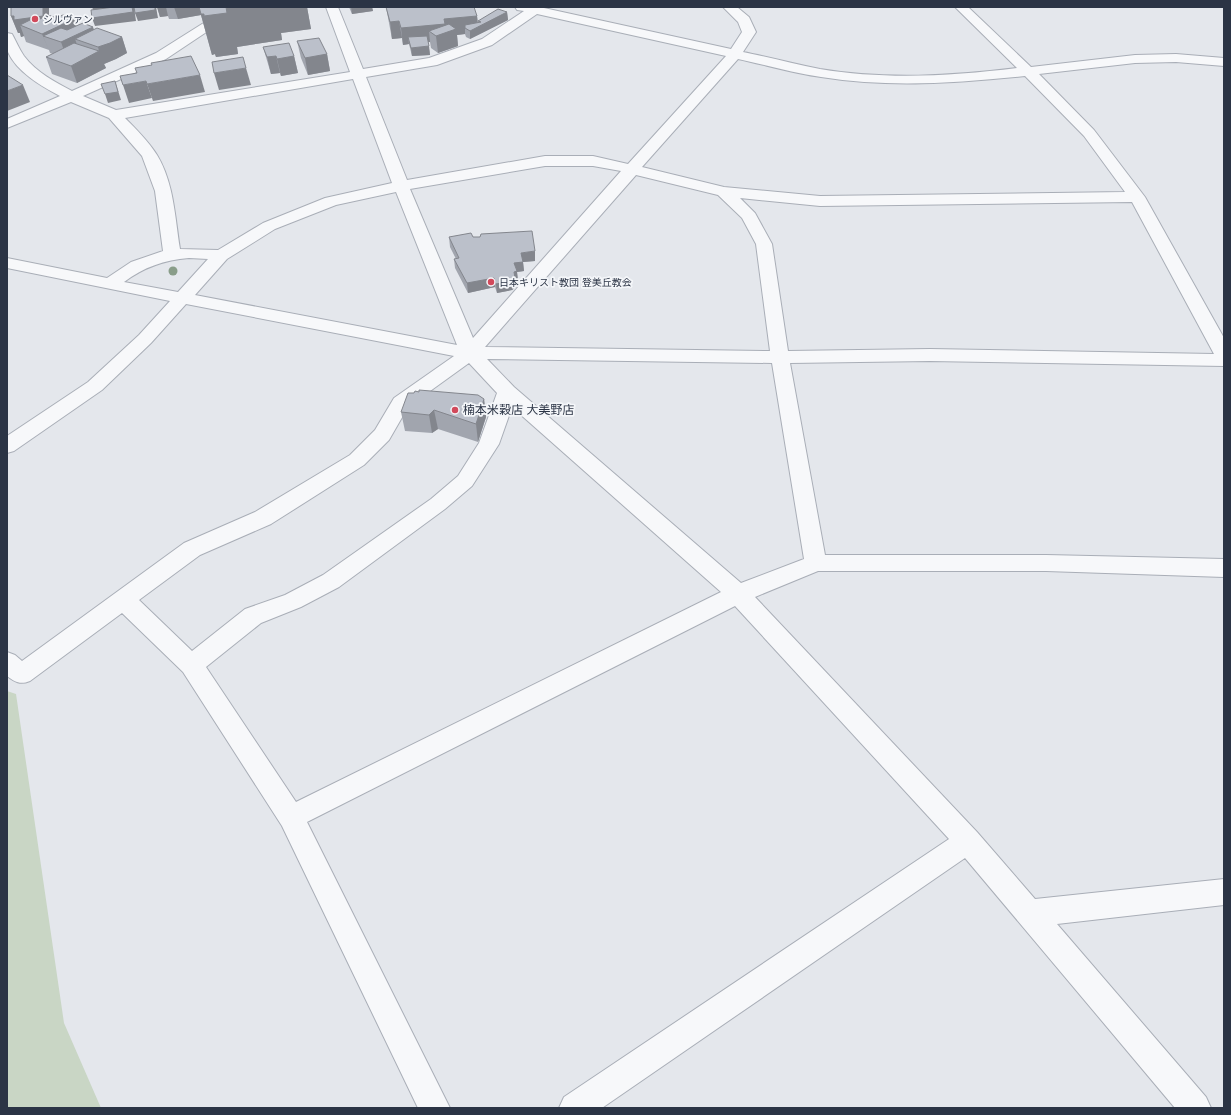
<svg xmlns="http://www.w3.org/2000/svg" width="1231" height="1115" font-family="Arial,'Noto Sans JP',sans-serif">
<rect width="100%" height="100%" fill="#e4e7ec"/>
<polygon fill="#c9d6c5" points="7,691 16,694 64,1023 101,1108 7,1108"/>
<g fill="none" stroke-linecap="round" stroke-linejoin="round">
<defs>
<path id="minor" d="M229 7H244L166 59 83 96 116 110 350 72 326 7H338L363 69 429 58 482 39 524 11 517 10 515 7H545L544 8 731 49 742 32 738 22 723 7H737L749 17 756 32 743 52C769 57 794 64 820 69 885 80 952 76 1017 68L955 7H968L1031 67 1135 55 1176 54 1224 58V66L1176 62 1135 63 1039 74 1094 130 1145 197 1224 338V366L930 361 790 363 825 555H1046L1224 559V577L1046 571H818L755 597 977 832 1035 899 1224 879V905L1057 924 1206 1097 1211 1108H1175L965 858 602 1108H559L564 1097 949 839 735 606 307 822 450 1108H418L282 826 183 672 122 613 30 681C20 685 15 682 7 676V652L15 655 22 661 184 543 255 512 350 455 375 430 394 398 454 356 186 304 151 343 102 390 14 451 7 453V436L88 382 139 335 170 301 7 268V258L107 278 131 262 163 251 155 191 142 156 109 118 71 102 7 128V119L60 96C41 86 17 72 8 52 6 47 7 39 7 33L12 34C16 41 19 49 24 56 36 72 55 82 72 91L156 53ZM537 14 726 56 628 164 593 156H545L407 180 366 77 437 65 492 45ZM738 59C766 65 793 73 821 77 889 88 957 83 1025 76L1084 136 1125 192 820 196 724 187 642 167ZM353 79 392 183 325 198 263 223 218 250 180 249C175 218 174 183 157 155 149 142 136 129 125 118ZM545 166H593L621 171 473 338 410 189ZM636 175 718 195 742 218 756 244 770 351 485 347ZM396 192 457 345 195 295 227 259 275 229 336 205ZM740 198 820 206 1132 202 1214 354 930 349 788 351 772 244 755 213ZM189 258 208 259 178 292 124 282C144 267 164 260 189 258ZM487 359 772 363 804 559 741 583 514 387ZM469 363 497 393 479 443 458 476 431 499 323 575 285 595 245 609 192 651 139 600 200 555 271 524 364 465 389 440 408 407ZM512 407 721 592 296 802 206 667 261 623 301 607 339 587 445 509 472 486 499 444Z"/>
</defs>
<use href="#minor" stroke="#a9aeb7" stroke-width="2"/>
<use href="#minor" fill="#f7f8fa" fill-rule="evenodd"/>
</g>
<circle fill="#899d89" cx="173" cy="271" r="4.5"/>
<g fill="#a1a5ae">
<polygon points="11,7 48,7 49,15 77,26 122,37 127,53 116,59 104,64 106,68 77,83 52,74 46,57 53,54 50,53 49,50 26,42 24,36 21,37 20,33 18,33 11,16"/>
<polygon points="157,7 307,7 311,29 281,33 282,40 237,47 238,54 216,57 215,54 212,55 201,15 178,19 169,19 168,16 160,17"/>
<polygon points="349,7 372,7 373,11 352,14"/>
<polygon points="386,7 477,16 478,23 479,23 478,21 507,12 508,20 470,39 466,37 465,34 457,35 458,46 438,53 431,48 430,42 428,42 430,55 412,56 409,44 403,45 402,38 392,39"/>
<polygon points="297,41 327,54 330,71 308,75 301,58"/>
<polygon points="263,47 294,56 298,73 281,76 280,73 271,74"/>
<polygon points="449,237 473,237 535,261 523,262 524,271 517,272 518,281 515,281 516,287 512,290 497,293 495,287 468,293 455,268 454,259 456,259 450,247"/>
<polygon points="484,399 486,417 478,442 438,429 432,433 405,431 401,412"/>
</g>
<g fill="#83868d">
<polygon points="43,7 48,7 49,8 49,30 74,19 80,33 93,27 99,43 75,39 80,53 67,59 61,42 43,36 49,50 42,34 20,25 24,36 21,37 20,33 18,33 11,16"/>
<polygon points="92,7 134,7 136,21 95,26 92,18 94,12"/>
<polygon points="155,7 156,7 158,18 138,21 135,13"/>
<polygon points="157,7 166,7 168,16 160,17"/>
<polygon points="174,7 307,7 311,29 281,33 282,40 237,47 238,54 216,57 215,54 212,55 201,15 178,19"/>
<polygon points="351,7 372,7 373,11 352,14"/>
<polygon points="507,12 508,20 470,39 470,31 465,25 465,34 457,35 458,46 438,53 436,36 429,31 430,42 410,44 408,37 409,44 403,45 401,28 444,19 477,16 478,26"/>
<polygon points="399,21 402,38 392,39 390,22"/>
<polygon points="122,37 127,53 116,59 104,64 106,68 77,83 71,66 99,51 98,47"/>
<polygon points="429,46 430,55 412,56 411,48"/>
<polygon points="327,54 330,71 308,75 305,58"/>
<polygon points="276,56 280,73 271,74 267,57"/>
<polygon points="294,56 298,73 281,76 277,59"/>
<polygon points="246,68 251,85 219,90 214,73"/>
<polygon points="200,75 205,92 153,101 147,84"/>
<polygon points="115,81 121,100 108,103 105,94"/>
<polygon points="146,81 152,98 129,103 123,85"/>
<polygon points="23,85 30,102 7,111 7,91"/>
<polygon points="535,251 535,261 523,262 524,271 517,272 518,281 515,281 516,287 512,290 497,293 496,284 514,272 514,263 521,253"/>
<polygon points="494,278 495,287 468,293 467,283"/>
<polygon points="484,399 486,417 478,442 476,424"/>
<polygon points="434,410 438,429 432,433 429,415"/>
</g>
<g fill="#bbc0ca" stroke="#83868d">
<polygon points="11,7 43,7 43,16 14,20 14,16 11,16"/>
<polygon points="114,7 132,7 133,12 92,18 91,10"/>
<polygon points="134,7 155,7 155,10 135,13"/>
<polygon points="199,7 226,7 227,13 204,16 204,14 201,14"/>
<polygon points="386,7 474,7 477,16 444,19 445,24 401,28 399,21 390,22"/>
<polygon points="498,9 507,12 470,31 465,28 465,25 481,22 478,21"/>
<polygon points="48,15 56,18 63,15 74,19 42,34 20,25 34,18 38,20"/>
<polygon points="83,23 93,27 61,42 43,36 61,28 67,30"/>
<polygon points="449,24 456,29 436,36 429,31"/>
<polygon points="97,28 122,37 110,43 98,47 75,39"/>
<polygon points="427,36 429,46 411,48 408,37"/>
<polygon points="319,38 327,54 305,58 297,41"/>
<polygon points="74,43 99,51 71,66 46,57"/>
<polygon points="289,43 294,56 277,59 276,56 267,57 263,47"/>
<polygon points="191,56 200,75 147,84 146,81 123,85 120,76 137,73 135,68 152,65 151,63"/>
<polygon points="243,57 246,68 214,73 212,62"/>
<polygon points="7,75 23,85 7,91"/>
<polygon points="115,81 118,92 105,94 101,84"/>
<polygon points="532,231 535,251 521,253 523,262 514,263 517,271 514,272 515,278 511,281 496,284 494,278 467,283 454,259 459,258 449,237 471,233 473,237 480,237 481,234"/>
<polygon points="419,390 478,395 484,399 476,424 434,410 429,415 401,412 408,393 414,393 415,391 419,392"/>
</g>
<g fill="#d1495b" stroke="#f4f6f9" stroke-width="1.5">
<circle cx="35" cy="19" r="4"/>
<circle cx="491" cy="282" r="4"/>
<circle cx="455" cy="410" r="4"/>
</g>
<g text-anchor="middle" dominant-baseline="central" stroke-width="3.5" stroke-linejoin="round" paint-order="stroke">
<g font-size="10" fill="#2b3445" stroke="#f4f6f9" text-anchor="start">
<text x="43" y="19">シルヴァン</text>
<text x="499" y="282">日本キリスト教団 登美丘教会</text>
</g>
<g font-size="12" fill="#2b3445" stroke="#f4f6f9" text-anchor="start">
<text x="463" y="410">楠本米穀店 大美野店</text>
</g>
</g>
<rect width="1231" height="1115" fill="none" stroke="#2b3445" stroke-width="16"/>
</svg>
